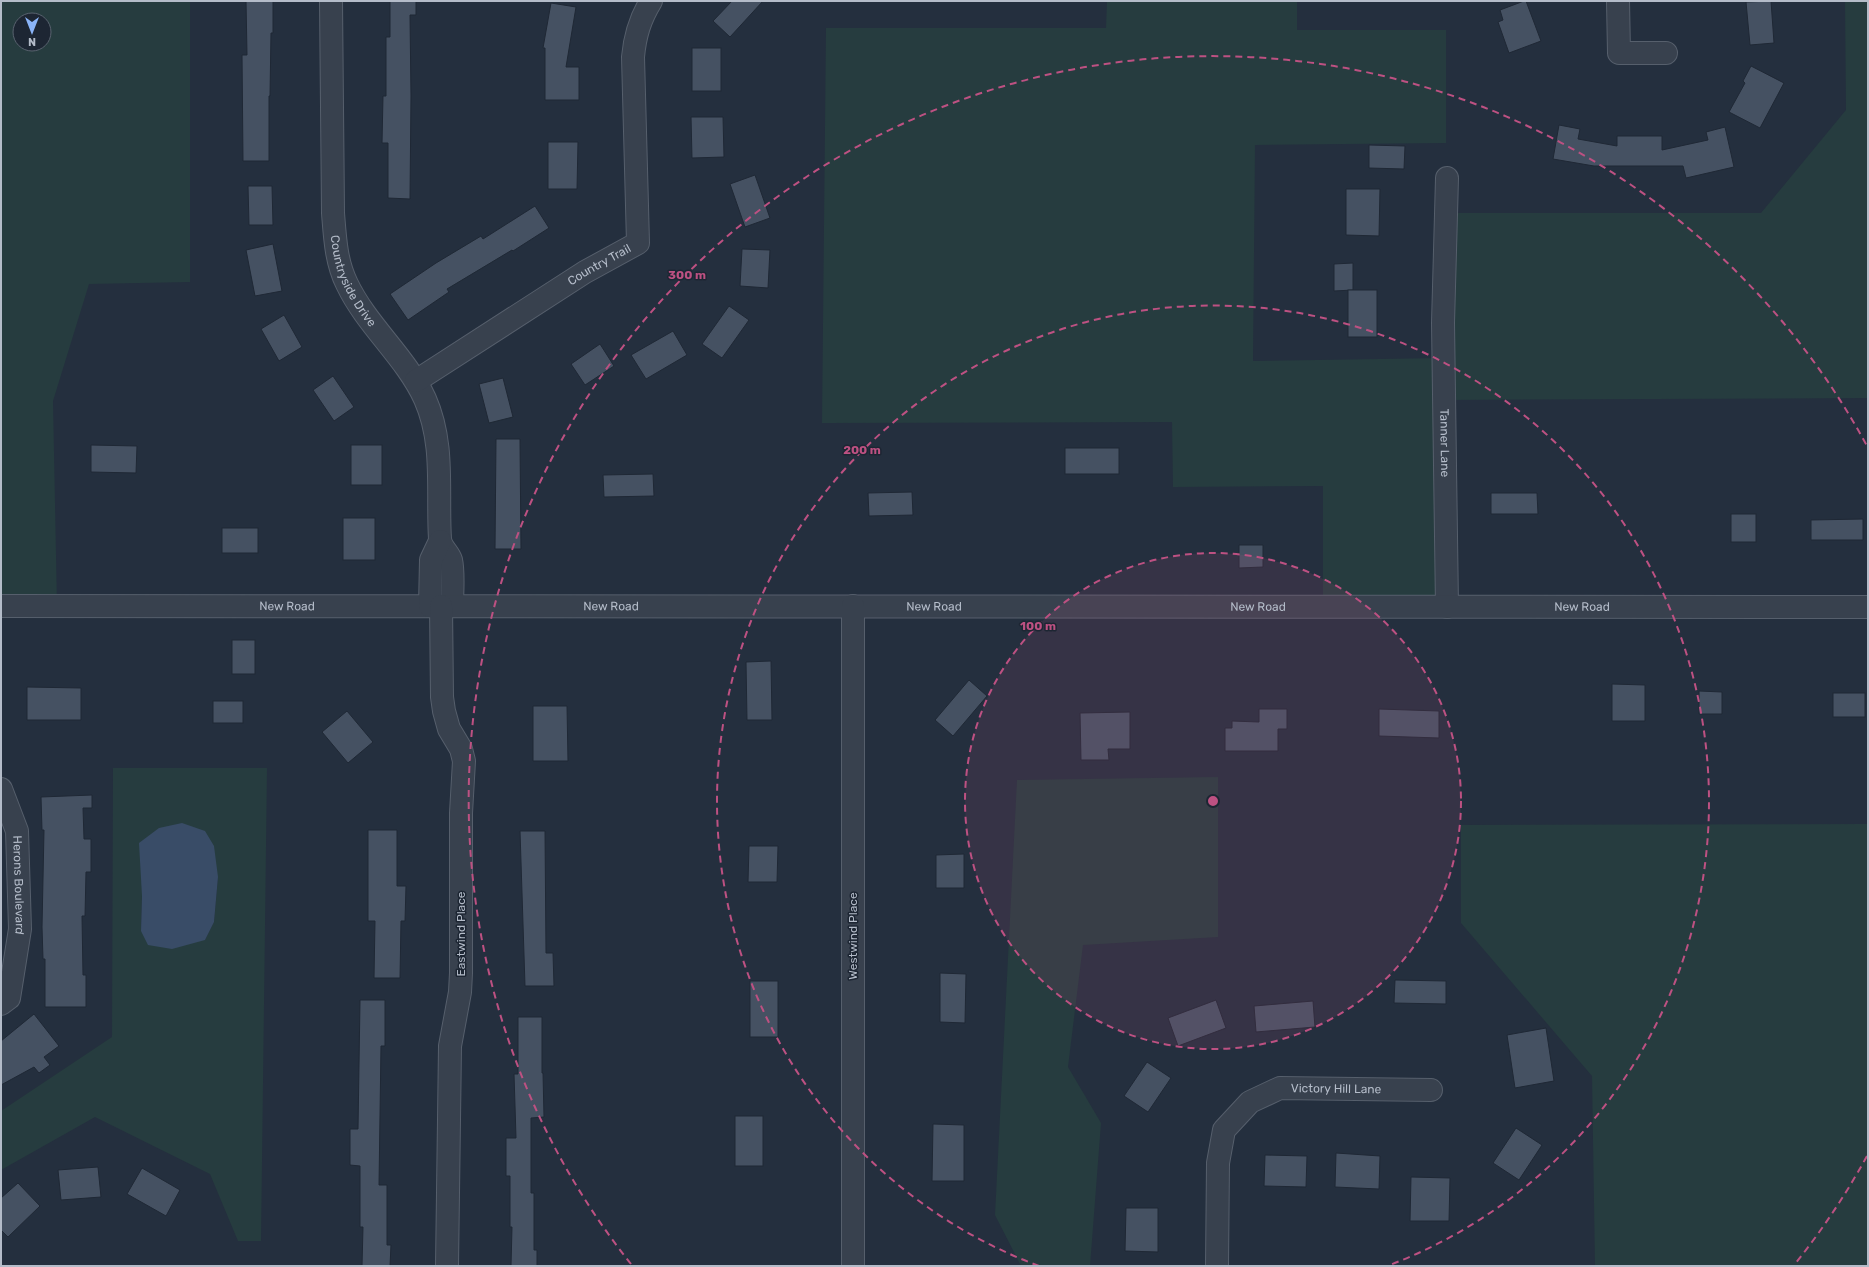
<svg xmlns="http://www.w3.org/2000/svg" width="1869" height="1267" font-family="Rubik,sans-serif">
<rect width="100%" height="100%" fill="#242f3e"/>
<g fill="#263c3f" fill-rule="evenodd">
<path d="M1 1H190V282L89 284 53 401 57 606H1ZM20 20H44V44H20Z"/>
<polygon points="1107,1 1297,1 1297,30 1446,30 1446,143 1255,145 1253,361 1443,358 1446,213 1761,213 1846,110 1845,1 1868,1 1868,398 1444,400 1447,607 1323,607 1323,486 1173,487 1172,422 822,423 826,28 1106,28"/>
<path d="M113 768H267L261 1241H238L210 1174 95 1117 1 1170V1111L112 1037ZM218 877 214 922 205 940 141 931 142 896Z"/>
<polygon points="1218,777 1218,937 1083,945 1068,1067 1101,1123 1090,1266 1021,1266 995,1215 1017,780"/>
<polygon points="1868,824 1868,1266 1595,1266 1592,1076 1461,923 1461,825"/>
</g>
<polygon fill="#394c67" points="182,823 205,831 214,846 218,877 214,922 205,940 172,949 148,945 141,931 142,896 139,843 159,828"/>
<g fill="#455162" stroke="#1f2835">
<polygon points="246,1 273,1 273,33 271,33 270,96 269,96 269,161 243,161 242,55 247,55"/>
<polygon points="390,1 416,1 416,15 410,15 411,96 410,199 388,198 388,143 382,143 383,96 386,96 386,37 390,37"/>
<polygon points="732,1 763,1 730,37 713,21"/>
<polygon points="1524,1 1526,1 1541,41 1509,53 1498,22 1503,20 1500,10"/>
<polygon points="1771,1 1774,43 1750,45 1746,2"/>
<polygon points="551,3 576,7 566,67 579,67 579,100 545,100 545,48 543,48"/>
<rect x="692" y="48" width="29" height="43"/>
<polygon points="1751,66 1784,83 1760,128 1729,112 1745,83 1743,81"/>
<polygon points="691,117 723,117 724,157 692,158"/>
<polygon points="1559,125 1580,129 1578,139 1617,146 1617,136 1662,136 1662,150 1708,140 1706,132 1725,127 1734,167 1686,178 1683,166 1594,166 1553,159"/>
<polygon points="548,142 578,142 577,189 548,189"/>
<polygon points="1369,145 1405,146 1404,169 1369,168"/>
<polygon points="755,175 770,218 745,227 730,184"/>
<polygon points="248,186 272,186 273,225 249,225"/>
<polygon points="1346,189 1380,189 1379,236 1346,235"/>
<polygon points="535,206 549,228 513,251 512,250 447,289 449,292 408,320 390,294 436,263 481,236 483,239"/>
<polygon points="273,244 282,291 255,296 246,250"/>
<polygon points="742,249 770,250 768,288 740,286"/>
<polygon points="1353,263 1353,290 1334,291 1334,264"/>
<rect x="1348" y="290" width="29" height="47"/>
<polygon points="729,306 749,320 722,358 702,344"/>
<polygon points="284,315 302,347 279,361 261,329"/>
<polygon points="673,331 687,355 646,379 631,355"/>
<polygon points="600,344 614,366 585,385 571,364"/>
<polygon points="333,376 354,407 334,421 313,390"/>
<polygon points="503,378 513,417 489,423 479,384"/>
<polygon points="496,439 520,439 521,549 495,549"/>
<polygon points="91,445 137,446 136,473 91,472"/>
<rect x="351" y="445" width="31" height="40"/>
<rect x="1065" y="448" width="54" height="26"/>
<polygon points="653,474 654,496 604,497 603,475"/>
<polygon points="912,492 913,515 869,516 868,493"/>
<polygon points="1491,493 1537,493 1538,514 1491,514"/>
<rect x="1731" y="514" width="25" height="28"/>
<rect x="343" y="518" width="32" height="42"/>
<polygon points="1863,519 1863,540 1811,540 1811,520"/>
<rect x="222" y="528" width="36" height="25"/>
<polygon points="1239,545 1263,545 1263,567 1239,568"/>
<rect x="232" y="640" width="23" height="34"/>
<polygon points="771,661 772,720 747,720 746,662"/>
<polygon points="969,680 987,696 953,736 935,720"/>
<polygon points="1612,684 1645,685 1645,721 1612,721"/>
<polygon points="27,687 81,688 81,720 27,720"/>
<polygon points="1699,691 1722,692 1722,714 1699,714"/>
<rect x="1833" y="693" width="32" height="24"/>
<rect x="213" y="701" width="30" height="22"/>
<polygon points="533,706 567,706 568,761 533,761"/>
<polygon points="1259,709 1287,709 1287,729 1278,729 1278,751 1225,751 1225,728 1232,728 1232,721 1259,722"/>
<polygon points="1379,709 1439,711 1439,738 1379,736"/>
<polygon points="347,711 373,742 348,763 322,732"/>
<polygon points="1130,712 1130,749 1108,749 1109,760 1081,760 1080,713"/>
<polygon points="92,795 92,808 83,808 84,839 91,839 91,872 86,872 85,916 82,916 83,975 86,975 86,1007 45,1007 45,959 43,959 42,927 44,830 42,830 41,797"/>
<polygon points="368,830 397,830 397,886 406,886 405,921 401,921 400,978 374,978 375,921 368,921"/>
<polygon points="520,831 545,831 546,953 553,953 554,986 525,986"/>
<polygon points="749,846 778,846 777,882 748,882"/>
<polygon points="964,854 964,888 936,888 936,855"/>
<polygon points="940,973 966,974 965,1023 940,1022"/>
<polygon points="1395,980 1446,981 1446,1004 1394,1003"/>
<rect x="750" y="981" width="28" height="56"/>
<polygon points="360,1000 385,1000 385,1046 381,1046 379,1185 387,1185 387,1245 391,1245 390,1266 362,1266 363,1227 360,1227 360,1166 350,1165 350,1129 358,1129"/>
<polygon points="1216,1000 1226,1028 1178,1046 1168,1018"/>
<polygon points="1313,1001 1315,1027 1256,1032 1254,1006"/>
<polygon points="34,1014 59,1046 44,1057 50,1065 39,1073 34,1067 1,1085 1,1041"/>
<polygon points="518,1017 542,1017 542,1073 543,1073 544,1117 531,1118 531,1193 534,1193 534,1250 537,1250 537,1266 511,1266 512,1227 510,1227 510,1176 506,1176 506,1138 516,1138 514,1074 518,1074"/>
<polygon points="1546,1028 1554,1081 1515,1088 1507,1035"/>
<polygon points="1147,1062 1171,1078 1148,1112 1124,1096"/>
<rect x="735" y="1116" width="28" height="50"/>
<polygon points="933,1124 964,1125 964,1181 932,1181"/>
<polygon points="1516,1128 1542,1145 1519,1180 1493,1163"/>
<polygon points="1336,1153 1380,1156 1379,1189 1335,1187"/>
<polygon points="1265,1155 1307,1156 1306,1187 1264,1186"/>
<polygon points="98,1167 101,1197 61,1200 58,1170"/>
<polygon points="142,1168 180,1190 166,1216 127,1194"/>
<polygon points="1411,1177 1450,1178 1449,1221 1410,1221"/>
<polygon points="18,1183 40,1206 8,1237 1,1230 1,1198"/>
<polygon points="1126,1208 1158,1208 1158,1252 1125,1251"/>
</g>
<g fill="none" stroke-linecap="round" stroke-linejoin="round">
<defs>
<g id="minor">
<path id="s1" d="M331 1 333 213C335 238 336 262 347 284 367 326 406 357 425 399 445 444 437 491 440 539 441 548 449 553 451 560 454 573 452 593 452 606"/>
<polyline points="1618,1 1619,53 1666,53"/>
<path id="s2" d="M1447 178 1443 323 1447 607"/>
<path id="s3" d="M416 381 585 272 638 243 633 57C635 35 640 19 651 1"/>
<path id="s4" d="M1 606 1868 607"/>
<polyline points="430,606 431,560 440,541"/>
<polyline points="441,606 442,697 444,711 449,729 461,749 464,761 461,813 461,973 460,992 450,1046 447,1266"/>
<path id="s5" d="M1 789 17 831 20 929 9 998 1 1004"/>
<polyline points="853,1266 853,606"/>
<path id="s6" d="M1217 1266 1218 1163 1224 1130 1250 1102 1280 1088 1431 1090"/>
</g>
</defs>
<use href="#minor" stroke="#565f6c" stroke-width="24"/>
<use href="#minor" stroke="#38414e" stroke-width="22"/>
</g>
<circle cx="1213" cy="801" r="248" fill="#bd5182" fill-opacity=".12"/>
<g fill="none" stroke="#bd5182" stroke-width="2" stroke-dasharray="7 5">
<circle cx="1213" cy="801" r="248"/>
<path d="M1039 1266A496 496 0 1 1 1387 1266"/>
<path d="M1867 1156A744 744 0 0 1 1795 1264M631 1264A744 744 0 1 1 1867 446"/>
</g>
<g text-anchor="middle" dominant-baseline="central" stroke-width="3" stroke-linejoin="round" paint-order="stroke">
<g font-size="12" fill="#b4bcc9" stroke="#1d2633">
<text stroke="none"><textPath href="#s3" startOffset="217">Country Trail</textPath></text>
<text stroke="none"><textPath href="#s1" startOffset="284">Countryside Drive</textPath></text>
<text stroke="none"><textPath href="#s2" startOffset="265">Tanner Lane</textPath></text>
<text stroke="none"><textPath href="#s4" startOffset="286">New Road</textPath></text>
<text stroke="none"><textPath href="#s4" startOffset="610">New Road</textPath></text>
<text stroke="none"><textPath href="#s4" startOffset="933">New Road</textPath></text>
<text stroke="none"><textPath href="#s4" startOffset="1257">New Road</textPath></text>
<text stroke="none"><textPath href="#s4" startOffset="1581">New Road</textPath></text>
<text stroke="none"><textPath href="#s5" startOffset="99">Herons Boulevard</textPath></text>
<text transform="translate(461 934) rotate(-90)">Eastwind Place</text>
<text transform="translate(853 936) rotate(-90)">Westwind Place</text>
<text stroke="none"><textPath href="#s6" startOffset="264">Victory Hill Lane</textPath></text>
</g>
</g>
<circle cx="1213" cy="801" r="6" fill="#bd5182" stroke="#1d2633" stroke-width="2"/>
<g font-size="12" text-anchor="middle" font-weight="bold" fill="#bd5182" stroke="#1d2633" stroke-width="3" stroke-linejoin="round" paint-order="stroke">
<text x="687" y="279">300 m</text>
<text x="862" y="454">200 m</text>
<text x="1038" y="630">100 m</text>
</g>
<rect width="1869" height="1267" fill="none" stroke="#b4bcc9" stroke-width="4"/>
<g transform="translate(32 32) rotate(180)"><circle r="19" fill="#1d2633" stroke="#59626f"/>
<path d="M0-3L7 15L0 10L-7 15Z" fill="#8ab4f8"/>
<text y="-6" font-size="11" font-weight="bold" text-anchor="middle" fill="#b4bcc9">N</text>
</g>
</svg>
